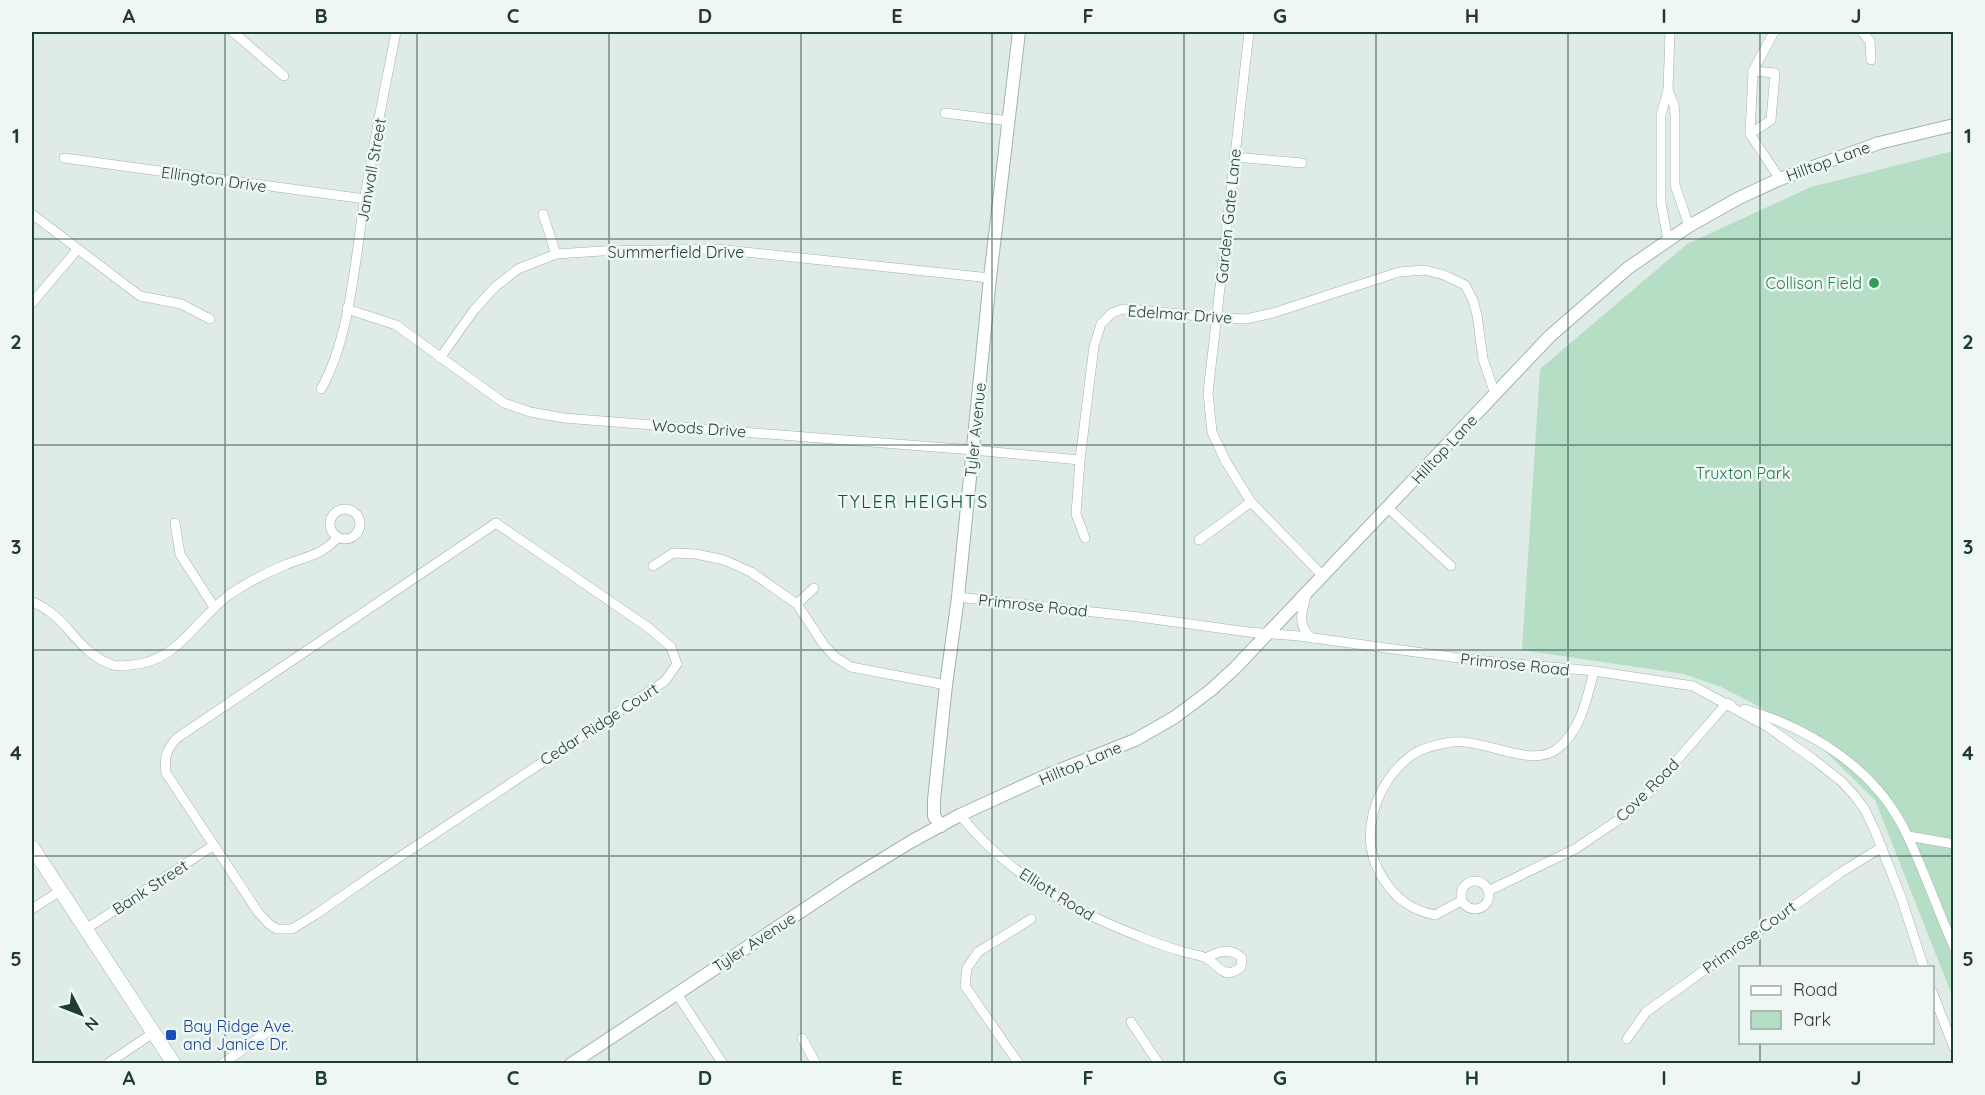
<svg xmlns="http://www.w3.org/2000/svg" width="1985" height="1095" font-family="Quicksand,sans-serif">
<rect width="100%" height="100%" fill="#deebe7"/>
<polygon fill="#b6dec5" points="1953,151 1953,998 1875,800 1824,750 1762,708 1721,687 1684,674 1522,650 1540,369 1687,244 1811,187"/>
<g fill="none" stroke-linecap="round" stroke-linejoin="round">
<defs>
<g id="minor">
<polyline points="233,32 284,76"/>
<polyline points="1249,32 1208,393 1212,432 1226,462 1251,502 1323,576"/>
<polyline points="1774,32 1753,71 1750,134 1780,179"/>
<polyline points="1862,32 1870,41 1871,60"/>
<polyline points="1668,90 1674,105 1675,114 1675,185 1689,226"/>
<polyline points="945,113 1009,121"/>
<polyline points="1750,134 1771,120 1775,73 1753,71"/>
<polyline points="1234,157 1302,163"/>
<polyline points="64,158 365,199"/>
<polyline points="32,214 140,296 181,304 210,319"/>
<polyline points="543,214 556,254"/>
<polyline points="1668,240 1661,203 1661,115 1668,90 1670,32"/>
<polyline points="32,303 77,250"/>
<polyline points="347,309 396,325 504,403 530,412 564,418 973,450 1080,460"/>
<polyline points="440,358 474,310 495,287 518,269 556,254 602,251 717,249 990,278"/>
<path d="M321 389C350 338 355 261 364 203 373 145 385 88 396 32"/>
<polyline points="1388,508 1451,566"/>
<circle cx="345" cy="524" r="15"/>
<polyline points="175,523 180,554 214,607"/>
<path d="M496 523 649 628 671 647 677 664 665 681 374 874 315 915 292 929H277L269 924 258 912 166 773C164 757 166 750 177 738Z"/>
<polyline points="1085,538 1076,514 1080,460 1094,346 1101,324 1112,313 1123,309 1142,310 1217,318 1246,319 1273,313 1399,272 1425,270 1444,275 1465,285 1473,300 1477,315 1483,359 1495,394"/>
<polyline points="1199,540 1251,502"/>
<polyline points="653,566 673,553 696,554 724,560 751,572 797,604 824,645 835,657 851,667 946,685"/>
<path d="M1307 593C1302 610 1296 626 1312 638"/>
<polyline points="958,597 1139,617 1248,632 1299,636 1474,660 1594,671 1693,686 1768,727 1813,759 1841,781 1854,795 1865,810 1875,831 1901,897 1924,968"/>
<path d="M32 602C69 616 76 653 113 665 119 667 126 665 131 665 178 662 194 621 229 595 246 583 266 573 285 565 304 557 323 555 337 538"/>
<polyline points="797,604 814,588"/>
<path d="M1745 709C1813 730 1878 770 1908 837 1925 873 1938 911 1954 947"/>
<path d="M960 815C1006 873 1072 911 1141 937 1155 943 1170 948 1184 952 1191 954 1200 955 1206 958 1220 966 1224 981 1241 967L1242 958C1231 947 1219 951 1206 958"/>
<polyline points="1908,836 1954,844"/>
<circle cx="1475" cy="895" r="14"/>
<polyline points="1488,891 1575,849 1627,814 1649,792 1727,703 1731,705"/>
<path d="M1461 901 1435 915C1412 910 1397 900 1384 880 1356 840 1374 783 1412 755 1422 748 1435 745 1446 743 1481 735 1529 770 1557 749 1581 731 1587 698 1594 671"/>
<polyline points="32,909 60,891"/>
<polyline points="86,929 214,845"/>
<polyline points="1932,991 1954,1048"/>
<polyline points="677,994 723,1064"/>
<polyline points="1131,1022 1159,1064"/>
<polyline points="802,1038 816,1064"/>
<polyline points="1627,1039 1646,1012 1840,873 1882,847"/>
<polyline points="107,1064 153,1033"/>
<polyline points="222,1064 273,1028"/>
<polyline points="1019,1064 965,986 967,968 978,952 1031,919"/>
</g>
<g id="tertiary">
<polyline points="941,826 934,816 934,800 946,685 958,597 990,278 1019,32"/>
<polyline points="571,1064 850,879 912,841 960,815 1045,776 1135,740 1175,717 1211,690 1235,668 1550,336 1628,268 1689,226 1739,198 1780,179 1879,143 1954,125"/>
</g>
<polyline id="secondary" points="32,847 174,1064"/>
</defs>
<use href="#minor" stroke="#a1b3af" stroke-width="10"/>
<use href="#tertiary" stroke="#a1b3af" stroke-width="14"/>
<use href="#secondary" stroke="#9db7b0" stroke-width="15"/>
<use href="#minor" stroke="#fff" stroke-width="9"/>
<use href="#tertiary" stroke="#fff" stroke-width="12"/>
<use href="#secondary" stroke="#fff" stroke-width="14"/>
</g>
<path fill="none" stroke="#1f3b37" stroke-width="1.5" stroke-opacity="0.55" d="M225 32V1064M417 32V1064M609 32V1064M801 32V1064M992 32V1064M1184 32V1064M1376 32V1064M1568 32V1064M1760 32V968M32 239H1954M32 445H1954M32 650H1954M32 856H1954M1760 1042V1064"/>
<circle fill="#2e9e5b" stroke="#eff7f4" stroke-width="2" cx="1874" cy="283" r="6"/>
<rect fill="#1a4fb4" stroke="#eff7f4" stroke-width="2" x="165" y="1029" width="12" height="12" rx="3"/>
<g text-anchor="middle" dominant-baseline="central" stroke-width="5" stroke-linejoin="round" paint-order="stroke">
<g font-size="16" fill="#1f3b37" stroke="#eff7f4">
<text transform="translate(1828 161) rotate(-20)">Hilltop Lane</text>
<text transform="translate(371 170) rotate(-80)">Janwall Street</text>
<text transform="translate(214 179) rotate(8)">Ellington Drive</text>
<text transform="translate(1228 216) rotate(-84)">Garden Gate Lane</text>
<text x="676" y="252">Summerfield Drive</text>
<text transform="translate(1180 314) rotate(4)">Edelmar Drive</text>
<text transform="translate(699 428) rotate(4)">Woods Drive</text>
<text transform="translate(975 430) rotate(-84)">Tyler Avenue</text>
<text transform="translate(1444 449) rotate(-47)">Hilltop Lane</text>
<text transform="translate(1033 605) rotate(6)">Primrose Road</text>
<text transform="translate(1515 664) rotate(6)">Primrose Road</text>
<text transform="translate(599 724) rotate(-33)">Cedar Ridge Court</text>
<text transform="translate(1080 763) rotate(-23)">Hilltop Lane</text>
<text transform="translate(1647 790) rotate(-45)">Cove Road</text>
<text transform="translate(150 887) rotate(-33)">Bank Street</text>
<text transform="translate(1057 894) rotate(32)">Elliott Road</text>
<text transform="translate(1749 937) rotate(-36)">Primrose Court</text>
<text transform="translate(754 942) rotate(-33)">Tyler Avenue</text>
</g>
<g font-size="16" fill="#27864d" stroke="#eff7f4" text-anchor="end">
<text x="1862" y="283">Collison Field</text>
</g>
<g font-size="16" fill="#27744d" stroke="#eff7f4">
<text x="1743" y="473">Truxton Park</text>
</g>
<g font-size="16" fill="#164399" stroke="#eff7f4" text-anchor="start">
<text x="183" y="1026">Bay Ridge Ave.<tspan x="183" dy="18">and Janice Dr.</tspan></text>
</g>
<g font-size="18" letter-spacing="1.5" fill="#1a4e47" stroke="#eff7f4">
<text x="913" y="501">TYLER HEIGHTS</text>
</g>
</g>
<rect width="1985" height="1095" fill="none" stroke="#eff7f4" stroke-width="66"/>
<rect x="1739" y="966" width="195" height="78" fill="#eff7f4" stroke="#9caca8" stroke-width="1.5"/>
<rect x="1751" y="986" width="30" height="9" fill="#ffffff" stroke="#9caca8" stroke-width="1.5"/>
<text x="1793" y="996" font-size="18" fill="#1f3b37">Road</text>
<rect x="1751" y="1011" width="30" height="18" fill="#b6dec5" stroke="#9caca8" stroke-width="1.5"/>
<text x="1793" y="1026" font-size="18" fill="#1f3b37">Park</text>
<g transform="translate(81 1014) rotate(132)" stroke="#eff7f4" stroke-width="4.5" paint-order="stroke">
<path d="M0-4.5L10 22L0 15L-10 22Z" fill="#1f3b37"/>
<text y="-9" font-size="16" font-weight="bold" text-anchor="middle" fill="#1f3b37">N</text>
</g>
<rect x="33" y="33" width="1919" height="1029" fill="none" stroke="#1f3b37" stroke-width="2"/>
<g font-size="20" text-anchor="middle" font-weight="bold" fill="#1f3b37">
<text x="129" y="23">A</text>
<text x="321" y="23">B</text>
<text x="513" y="23">C</text>
<text x="705" y="23">D</text>
<text x="897" y="23">E</text>
<text x="1088" y="23">F</text>
<text x="1280" y="23">G</text>
<text x="1472" y="23">H</text>
<text x="1664" y="23">I</text>
<text x="1856" y="23">J</text>
<text x="16" y="143">1</text>
<text x="1968" y="143">1</text>
<text x="16" y="349">2</text>
<text x="1968" y="349">2</text>
<text x="16" y="554">3</text>
<text x="1968" y="554">3</text>
<text x="16" y="760">4</text>
<text x="1968" y="760">4</text>
<text x="16" y="966">5</text>
<text x="1968" y="966">5</text>
<text x="129" y="1085">A</text>
<text x="321" y="1085">B</text>
<text x="513" y="1085">C</text>
<text x="705" y="1085">D</text>
<text x="897" y="1085">E</text>
<text x="1088" y="1085">F</text>
<text x="1280" y="1085">G</text>
<text x="1472" y="1085">H</text>
<text x="1664" y="1085">I</text>
<text x="1856" y="1085">J</text>
</g>
</svg>
